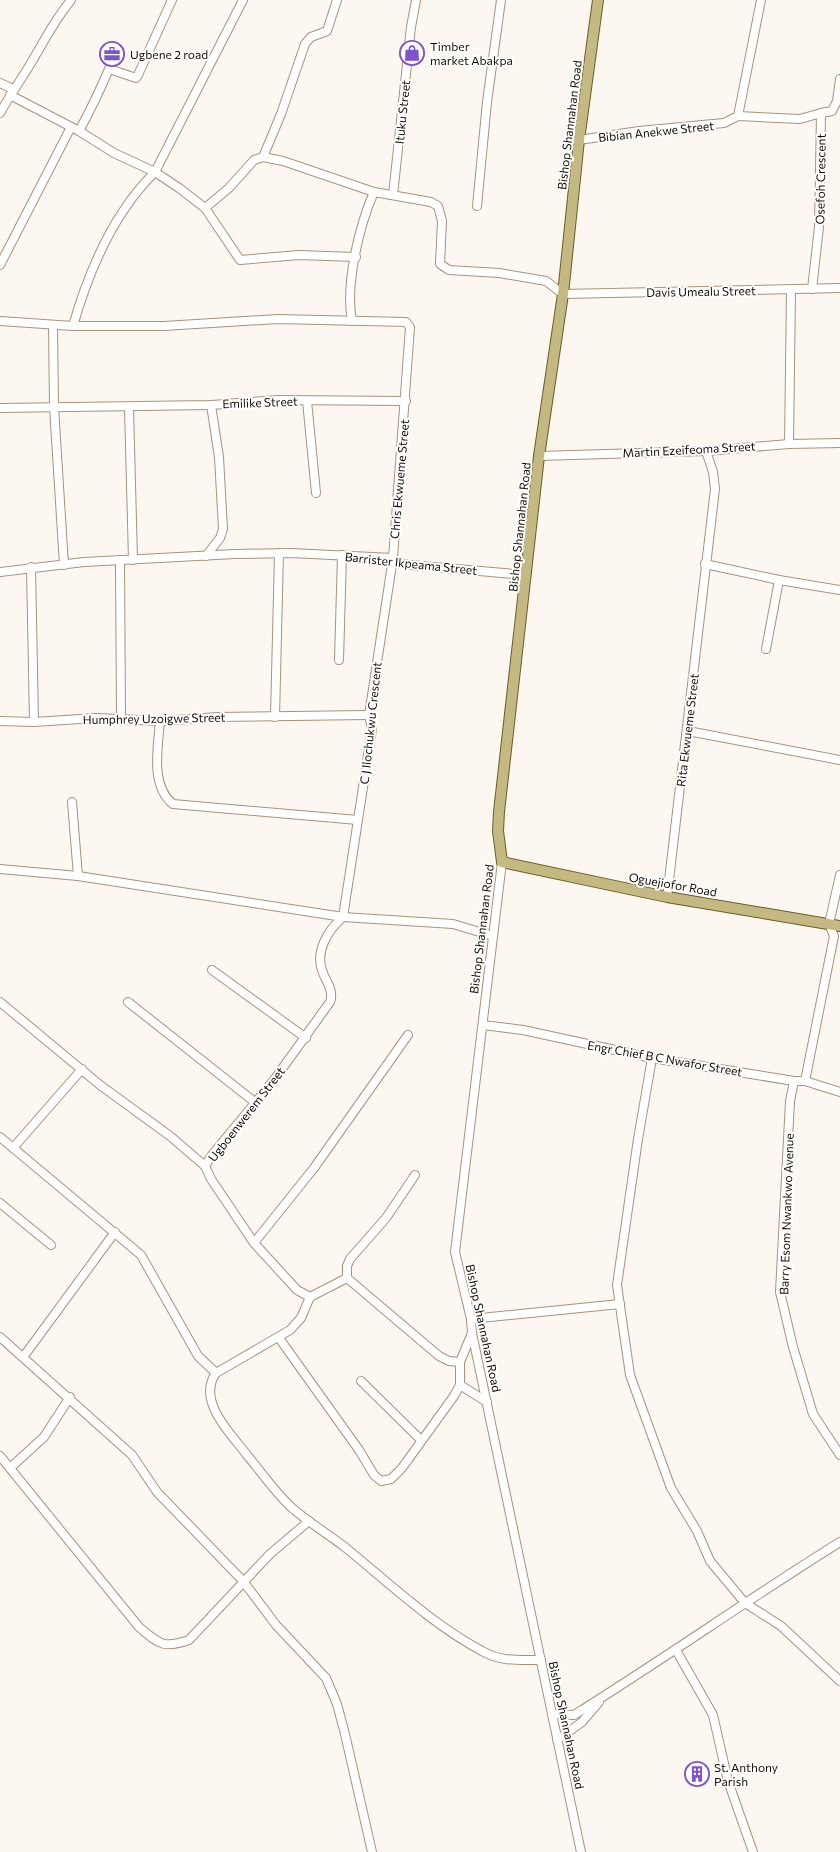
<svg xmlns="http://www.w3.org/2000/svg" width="840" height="1852" font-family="Commissioner,sans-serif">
<rect width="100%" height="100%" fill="#fdf7f1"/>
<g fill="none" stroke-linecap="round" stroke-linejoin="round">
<defs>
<g id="minor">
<polyline points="0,83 13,89"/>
<polyline points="10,95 79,131 114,153 155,172 179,188 205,208 240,260 299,255 356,257"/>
<path d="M0 113C10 95 21 80 31 63 45 40 53 22 71 0"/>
<polyline points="738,116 761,0"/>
<path d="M79 131C90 111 100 90 109 69L136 78 138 75 172 0"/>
<polyline points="579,140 639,131 724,123 738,116 800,119 821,113"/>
<polyline points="263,157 281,114 305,44 311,37 327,31 337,0"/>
<polyline points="393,195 411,27 416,0"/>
<polyline points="477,206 487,102 501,0"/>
<polyline points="205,208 229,188 254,160 263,157 283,161 374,192 431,202 438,206 442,221 440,264 449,270 499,273 546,281 563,294 840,288"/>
<polyline points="0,265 71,127"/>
<polyline points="812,289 819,227 821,113 832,111 837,101 840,79"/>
<polyline points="0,321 73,326 164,326 278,319 406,322 410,327 393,558 369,715 372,729 343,917"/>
<path d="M352 321C345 285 359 226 374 192"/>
<polyline points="53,325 54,407 64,565"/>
<path d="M73 326C89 270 113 213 155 172L243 0"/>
<polyline points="307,401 316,493"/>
<polyline points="129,407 133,560"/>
<polyline points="0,408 211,405 279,400 406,401"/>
<polyline points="789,444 791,290"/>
<polyline points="539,456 706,451 789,444 840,443"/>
<polyline points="206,556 220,538 223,529 219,457 211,405"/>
<polyline points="120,560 121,718"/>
<polyline points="705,564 779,580 840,590"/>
<polyline points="31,567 34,722"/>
<polyline points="0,572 84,562 235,554 291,553 393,558 398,563 410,565 526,575"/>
<polyline points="766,649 779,580"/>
<polyline points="339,660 342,555"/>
<polyline points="275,717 279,553"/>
<polyline points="0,721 34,722 96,718 160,721 218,717 369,715"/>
<path d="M160 721C158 747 150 786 173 804L358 820"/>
<polyline points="688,731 840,760"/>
<polyline points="72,802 78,876"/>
<polyline points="502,862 455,1252 471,1319 472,1333 581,1852"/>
<polyline points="0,869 78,876 343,917 453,924 493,936"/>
<polyline points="667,897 715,489 713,472 706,451"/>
<polyline points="212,970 306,1038"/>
<polyline points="0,1002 100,1085 170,1136 205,1166 211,1179 254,1243 297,1290 310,1297"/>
<polyline points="128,1002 256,1103"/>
<polyline points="483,1025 523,1030 652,1058 794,1081 805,1081 840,1092"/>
<polyline points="652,1058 638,1139 617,1285 630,1375 671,1488 697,1531 710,1561 745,1603 781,1626 840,1681"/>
<polyline points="794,1081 790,1101 780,1292 793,1347 813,1414 840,1455"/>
<polyline points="805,1081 834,936 829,924 840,875"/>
<polyline points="0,1137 141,1255 198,1356 216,1373"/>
<polyline points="13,1148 82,1069"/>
<path d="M205 1166 212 1155 274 1080 330 1002C334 991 327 983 323 973 314 952 328 930 343 917"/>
<polyline points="415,1175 386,1218 350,1259 347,1266 347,1278 439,1356 449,1361 460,1362"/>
<polyline points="0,1203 51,1245"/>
<polyline points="254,1243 314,1168 408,1035"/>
<path d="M347 1278 310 1297 301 1318 290 1330 216 1373C196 1401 232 1435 247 1455 262 1473 274 1491 291 1507 308 1522 328 1534 346 1548 390 1584 432 1624 482 1651 501 1662 520 1660 541 1660"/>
<polyline points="471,1319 620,1304"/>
<polyline points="0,1337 132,1455 157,1492 243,1581 276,1625 326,1678 337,1704 345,1734 372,1852"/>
<polyline points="279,1338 359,1450 374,1475 381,1481 391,1479 402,1468 454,1396 460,1385 460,1362 472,1333"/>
<polyline points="24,1356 115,1232"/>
<polyline points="361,1381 421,1440"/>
<polyline points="460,1385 487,1402"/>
<path d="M0 1456 139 1627C159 1644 163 1649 189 1640L270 1554 309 1521"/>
<polyline points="10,1468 44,1437 70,1397"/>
<polyline points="676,1650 713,1715 728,1781 753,1852"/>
<path d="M552 1714 574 1715C664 1659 750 1598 840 1542"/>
<polyline points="557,1740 582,1722 599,1702"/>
</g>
<polyline id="major" points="598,0 579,140 563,294 539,456 499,812 498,831 502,862 667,897 840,926"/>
</defs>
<use href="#minor" stroke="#ab9277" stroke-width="10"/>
<use href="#major" stroke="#6d5d21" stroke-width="12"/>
<use href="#minor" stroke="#fff" stroke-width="8"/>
<use href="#major" stroke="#c4b883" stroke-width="10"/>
</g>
<defs>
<symbol id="shop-ring" viewBox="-11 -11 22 22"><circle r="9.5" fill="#fff" stroke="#7f53cc" stroke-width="1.5"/><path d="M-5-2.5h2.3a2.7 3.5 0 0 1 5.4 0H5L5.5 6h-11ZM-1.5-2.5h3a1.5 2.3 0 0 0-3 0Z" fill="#7f53cc"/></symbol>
<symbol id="office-ring" viewBox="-11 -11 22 22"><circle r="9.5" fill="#fff" stroke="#7f53cc" stroke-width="1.5"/><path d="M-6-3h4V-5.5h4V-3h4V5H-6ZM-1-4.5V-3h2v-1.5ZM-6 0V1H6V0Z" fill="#7f53cc"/></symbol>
<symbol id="building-ring" viewBox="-11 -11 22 22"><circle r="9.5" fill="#fff" stroke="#7f53cc" stroke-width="1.5"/><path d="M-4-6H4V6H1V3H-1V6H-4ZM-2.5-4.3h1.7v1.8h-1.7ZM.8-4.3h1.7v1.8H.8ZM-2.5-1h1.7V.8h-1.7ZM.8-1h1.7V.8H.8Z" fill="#7f53cc"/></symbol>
</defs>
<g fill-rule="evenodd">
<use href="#shop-ring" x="398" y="39" width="28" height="28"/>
<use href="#office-ring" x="98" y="40" width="28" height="28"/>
<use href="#building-ring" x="683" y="1760" width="28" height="28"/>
</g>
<g text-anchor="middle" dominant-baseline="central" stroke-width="4" stroke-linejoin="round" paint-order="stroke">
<g font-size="12" fill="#150d04" stroke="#fff" text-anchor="start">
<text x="430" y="46">Timber<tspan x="430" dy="14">market Abakpa</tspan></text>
<text x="130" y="54">Ugbene 2 road</text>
<text x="714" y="1767">St. Anthony<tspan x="714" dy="14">Parish</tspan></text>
</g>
<g font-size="12" fill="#150d04" stroke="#fff">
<text transform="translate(402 112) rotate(-84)">Ituku Street</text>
<text transform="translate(569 125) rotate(-83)">Bishop Shannahan Road</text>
<text transform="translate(656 131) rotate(-6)">Bibian Anekwe Street</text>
<text transform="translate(820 179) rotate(-89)">Osefoh Crescent</text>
<text transform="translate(701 291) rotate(-1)">Davis Umealu Street</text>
<text transform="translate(260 402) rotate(-2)">Emilike Street</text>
<text transform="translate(689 449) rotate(-3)">Martin Ezeifeoma Street</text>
<text transform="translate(399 479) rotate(-85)">Chris Ekwueme Street</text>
<text transform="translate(519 527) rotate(-84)">Bishop Shannahan Road</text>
<text transform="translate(411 563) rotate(6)">Barrister Ikpeama Street</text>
<text transform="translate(154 718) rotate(-1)">Humphrey Uzoigwe Street</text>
<text transform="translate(370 723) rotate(-84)">C J Ilochukwu Crescent</text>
<text transform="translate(687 730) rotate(-83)">Rita Ekwueme Street</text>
<text transform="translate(673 884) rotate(10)">Oguejiofor Road</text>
<text transform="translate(481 929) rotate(-83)">Bishop Shannahan Road</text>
<text transform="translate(665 1058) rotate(10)">Engr Chief B C Nwafor Street</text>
<text transform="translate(246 1114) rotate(-52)">Ugboenwerem Street</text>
<text transform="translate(786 1214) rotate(-88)">Barry Esom Nwankwo Avenue</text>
<text transform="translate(484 1328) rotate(78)">Bishop Shannahan Road</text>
<text transform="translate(567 1725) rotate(78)">Bishop Shannahan Road</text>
</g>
</g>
</svg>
